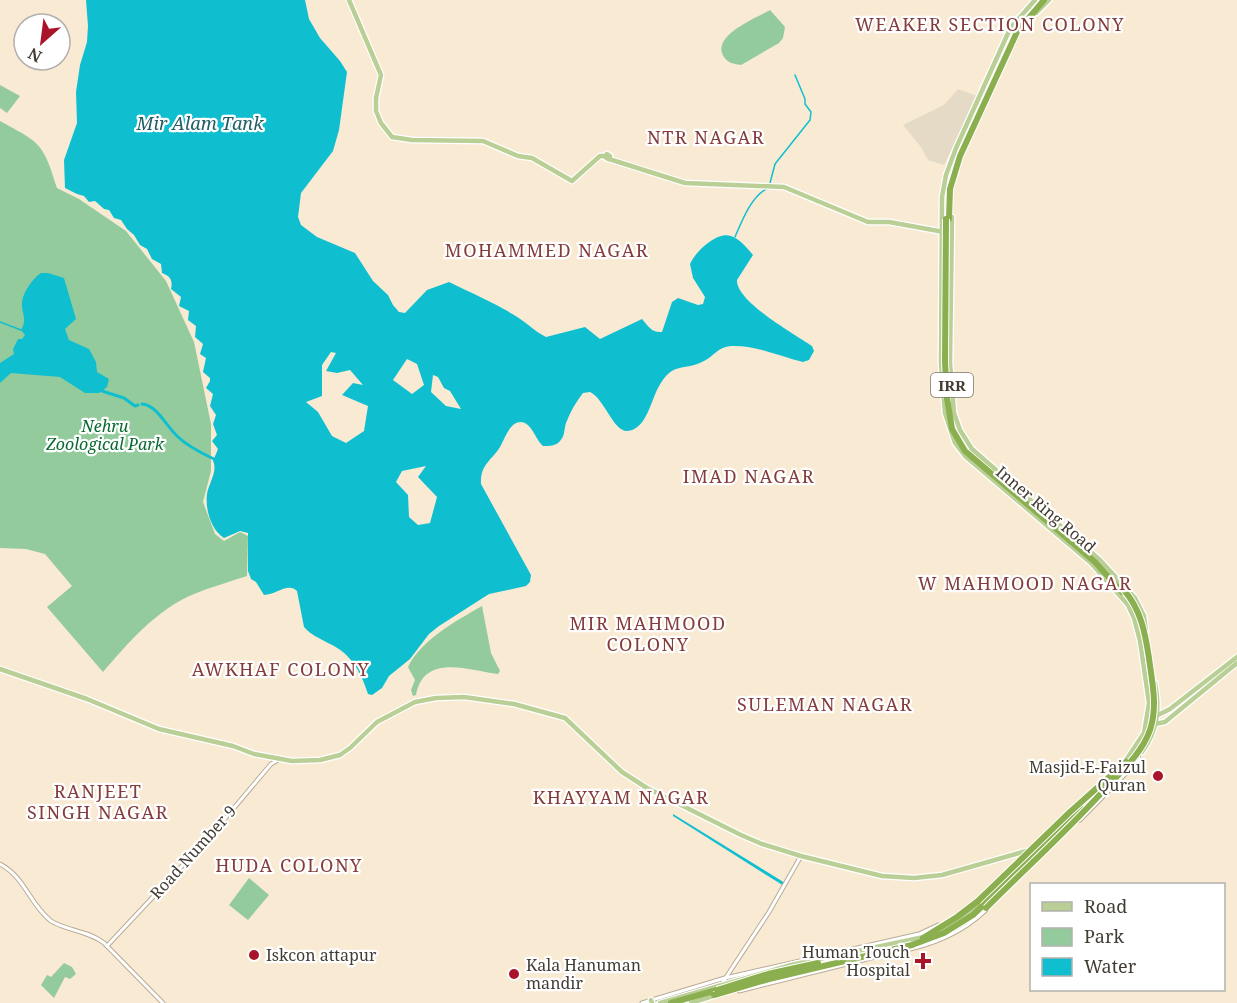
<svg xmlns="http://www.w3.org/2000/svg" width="1237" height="1003" font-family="'Noto Serif',serif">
<rect width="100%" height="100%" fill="#f9ead4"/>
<polygon fill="#e5dac6" points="958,89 977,96 944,165 928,160 921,147 903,125 944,105"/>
<g fill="#93cb9d">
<path d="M770 10 785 27 783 38 779 43 741 65C734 64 728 63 724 57 710 36 756 18 770 10Z"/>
<polygon points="0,85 20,96 7,113 0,108"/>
<path d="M0 121C40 143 43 142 57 188L79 199 126 231 166 281 194 342 211 424V471L203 502 215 534 224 541 240 532 248 536 247 576C229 582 211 587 194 594 157 609 128 643 103 672L47 607 72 586 45 554 26 549 0 548Z"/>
<path d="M482 606 491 653 500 671 498 674C468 670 424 653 416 695L413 696 411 690 415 680 408 667C421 640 456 621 482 606Z"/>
<polygon points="249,878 269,895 248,920 229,905"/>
<polygon points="64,963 72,967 76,974 70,979 65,977 54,998 41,985 47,975 51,977"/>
</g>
<g fill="#0fbfd0" fill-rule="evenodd">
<path d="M86 0H305L309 19 320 38 340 61 347 72 339 130 333 151 301 193 298 217 301 225 317 237 355 253 373 281 388 295 393 305 399 312 405 313 427 290 449 282C471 293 493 302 514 315 525 321 534 331 546 337L585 327 600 339 642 319C649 327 652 333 662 332L672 302 678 298 698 305 703 304 705 297 693 278 690 264C695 252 717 231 731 236 740 239 747 248 753 255L737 280C736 302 795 334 812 346L814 351 809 360 803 362C779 356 756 345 731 346 718 347 714 356 704 361 683 372 673 360 658 388 651 401 646 430 627 431 613 431 604 398 590 392L583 393C576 402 570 412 566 423 564 429 565 436 560 441 556 446 549 446 543 446 536 440 533 427 525 423 511 417 505 439 500 447 491 461 480 465 481 484L531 575 530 582 526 586 489 594 439 626 429 634 410 659 389 676 382 688 372 695 368 694C361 672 351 653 328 643 319 638 311 635 304 627L297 591C288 582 276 595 264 595L256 582 251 579 248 571V533L240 531 224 538C211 530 205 509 207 494 209 483 218 471 213 461L218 449 212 441 217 435 213 424 216 415 210 406 213 394 206 388 210 381V378L203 372 206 358 200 354 203 344 195 337 196 326 188 320 189 311 179 306 181 297 171 289C173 280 170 276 162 273L161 264 152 259 147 249 140 245 134 235 127 229 121 220 114 218 109 210 104 209 95 201 89 202 84 196 77 194 65 188 64 160 77 123 76 92 80 65 87 42 88 26ZM331 352 336 353 326 371 337 373 350 370 363 385 353 383 342 395 368 406 364 431 346 443 332 436 318 412 306 402 322 396V365ZM407 359 417 364 424 385 412 394 393 380ZM433 375 438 377 444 388 450 391 461 409 446 406 431 392ZM426 466 418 477 437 497 430 523 418 525 409 517 408 495 396 482 402 471Z"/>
<path d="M41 273H48L64 278 76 319 65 329 69 340 89 349 96 362 97 372 109 379 107 387 99 393H85L60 377 11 373 0 383V363L14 354 13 349 18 339H22L25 335 21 330C28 319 21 313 22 302 23 292 33 278 41 273Z"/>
<polygon points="673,814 785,883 784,886 673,816"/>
</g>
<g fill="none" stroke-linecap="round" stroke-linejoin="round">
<g stroke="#0fbfd0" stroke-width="1.5">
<polyline points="770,183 775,164 810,120 811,112 805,104 805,99 795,75"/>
<path d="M735 237C742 221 751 196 768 188"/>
<polyline points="0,322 21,330"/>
</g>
<g stroke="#0fbfd0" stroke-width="3">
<polyline points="102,391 124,398 135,406 138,405"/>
<path d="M142 404C157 405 166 426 177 436 187 446 201 453 214 459"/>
</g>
<defs>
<g id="minor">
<polyline points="1080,820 1135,764 1139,759 1138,756"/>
<path d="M0 864C25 877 30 905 51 921 67 931 87 930 104 943L163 1003"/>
<polyline points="107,946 212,834 271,764 278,760"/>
<path d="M896 952C931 946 961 934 986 910"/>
<polyline points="721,985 769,912 801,856"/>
<polyline points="739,991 887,954"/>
<polyline points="642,1003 725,978 919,934 938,925"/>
</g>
<g id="major">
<polyline points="349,0 381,75 376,98 376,111 381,123 392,137 412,140 483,141 518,156 532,158 572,181 600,156 605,156"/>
<polyline points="1035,0 1013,25 1009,31 956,148 946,175 942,197 941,363 945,413 955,443 965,456 1091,563 1128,605 1134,618 1140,641 1149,703 1144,733 1124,763"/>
<polyline points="1036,13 1049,0"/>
<polygon points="607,154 610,156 608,159 605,157"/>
<polyline points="609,159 685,183 784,187 868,222 889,222 944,232"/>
<polyline points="952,217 950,363 954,413 960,430 972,449 1100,560 1135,598 1144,616 1146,631"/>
<polyline points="0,669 87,699 159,729 233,746 254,754 292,761 320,760 340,755 350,748 377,722 415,702 436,698 464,697 514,704 565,718 622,772 647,788 741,835 762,844 801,856 882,876 914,878 942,875 1026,851"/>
<polyline points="1158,715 1170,709 1237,657"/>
<polyline points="1155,724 1165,722 1237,663"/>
<path d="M1142 752C1158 730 1160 709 1155 683"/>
<polyline points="938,932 960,920 982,901"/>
<polyline points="651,1000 652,1003"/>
<polyline points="660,1003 791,965 924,937"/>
<polyline points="691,1003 716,995"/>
</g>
<g id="highway">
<polyline points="949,219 950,189 960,156 1017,32 1044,0"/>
<polyline points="947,398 952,429 965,451 1095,562 1122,592"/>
<polyline points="923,938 957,917 978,901"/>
<polyline points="912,945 944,933 973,915 1083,809"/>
<polyline points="671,1003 717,990"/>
</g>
</defs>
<use href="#minor" stroke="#b9ab96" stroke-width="5"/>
<use href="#major" stroke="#fff" stroke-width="7"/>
<use href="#highway" stroke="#fff" stroke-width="8"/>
<use href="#minor" stroke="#fff" stroke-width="3"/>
<use href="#major" stroke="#b9cf95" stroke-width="4.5"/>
<use href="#highway" stroke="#8baf4f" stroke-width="6"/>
<defs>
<g id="highway-bridge">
<polyline points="946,219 945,362 947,398"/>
<polyline points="978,901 1070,812 1126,762"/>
<path d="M986 908C1026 868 1068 830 1106 788 1122 771 1142 753 1150 730 1158 706 1152 682 1149 658 1145 632 1141 610 1124 590"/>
<polyline points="717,990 768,974 818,963"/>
<polyline points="714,995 769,979 912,945"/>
</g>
</defs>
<use href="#highway-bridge" stroke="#fff" stroke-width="8" stroke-linecap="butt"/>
<use href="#highway-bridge" stroke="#8baf4f" stroke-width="6"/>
</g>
<g fill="#aa142a" stroke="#fff" stroke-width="2">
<circle cx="1158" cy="776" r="6"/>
<circle cx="254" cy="955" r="6"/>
<path d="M920 952h6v6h6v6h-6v6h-6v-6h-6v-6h6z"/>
<circle cx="514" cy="974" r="6"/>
</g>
<g text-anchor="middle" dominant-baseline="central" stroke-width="4.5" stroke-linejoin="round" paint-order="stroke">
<rect fill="#fff" stroke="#7b7670" stroke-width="1.5" x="931" y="373" width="42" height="24" rx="4.5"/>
<g font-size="15" font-weight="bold" fill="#423c33">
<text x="952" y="385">IRR</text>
</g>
<g font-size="16" font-style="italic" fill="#08692e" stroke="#fff">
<text x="105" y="426">Nehru<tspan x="105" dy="18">Zoological Park</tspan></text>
</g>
<g font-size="16" fill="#423c33" stroke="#fff">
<text transform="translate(1046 509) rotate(40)">Inner Ring Road</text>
<text transform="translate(193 852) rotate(-48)">Road Number 9</text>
</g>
<g font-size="16" fill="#423c33" stroke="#fff" text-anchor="end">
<text x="1146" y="767">Masjid-E-Faizul<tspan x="1146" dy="18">Quran</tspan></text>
<text x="910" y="952">Human Touch<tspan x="910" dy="18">Hospital</tspan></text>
<text x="266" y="955" text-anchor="start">Iskcon attapur</text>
<text x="526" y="965" text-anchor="start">Kala Hanuman<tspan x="526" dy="18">mandir</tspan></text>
</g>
<g font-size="18" letter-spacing="1.5" fill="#843c3c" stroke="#fff">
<text x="990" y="24">WEAKER SECTION COLONY</text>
<text x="706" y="137">NTR NAGAR</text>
<text x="547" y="250">MOHAMMED NAGAR</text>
<text x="749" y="476">IMAD NAGAR</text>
<text x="1025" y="583">W MAHMOOD NAGAR</text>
<text x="648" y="623">MIR MAHMOOD<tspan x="648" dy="21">COLONY</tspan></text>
<text x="281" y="669">AWKHAF COLONY</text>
<text x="825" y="704">SULEMAN NAGAR</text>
<text x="98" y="791">RANJEET<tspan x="98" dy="21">SINGH NAGAR</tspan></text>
<text x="621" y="797">KHAYYAM NAGAR</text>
<text x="289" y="865">HUDA COLONY</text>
</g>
<g font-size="18" font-style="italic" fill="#215d64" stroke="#fff">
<text x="200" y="123">Mir Alam Tank</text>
</g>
</g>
<rect x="1030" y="883" width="195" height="108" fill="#ffffff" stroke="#b3b1ad" stroke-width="1.5"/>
<rect x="1042" y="902" width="30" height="9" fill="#b9cf95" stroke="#b3b1ad" stroke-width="1.5"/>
<text x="1084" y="913" font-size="18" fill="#423c33">Road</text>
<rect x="1042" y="928" width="30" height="18" fill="#93cb9d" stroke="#b3b1ad" stroke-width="1.5"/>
<text x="1084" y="943" font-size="18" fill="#423c33">Park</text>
<rect x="1042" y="958" width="30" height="18" fill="#0fbfd0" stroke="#b3b1ad" stroke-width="1.5"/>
<text x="1084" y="973" font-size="18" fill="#423c33">Water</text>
<g transform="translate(42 42) rotate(208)"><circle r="28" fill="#ffffff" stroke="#b3b1ad" stroke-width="1.5"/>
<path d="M0-4.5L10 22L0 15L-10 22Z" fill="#aa142a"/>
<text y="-9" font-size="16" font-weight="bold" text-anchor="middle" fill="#423c33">N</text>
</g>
</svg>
